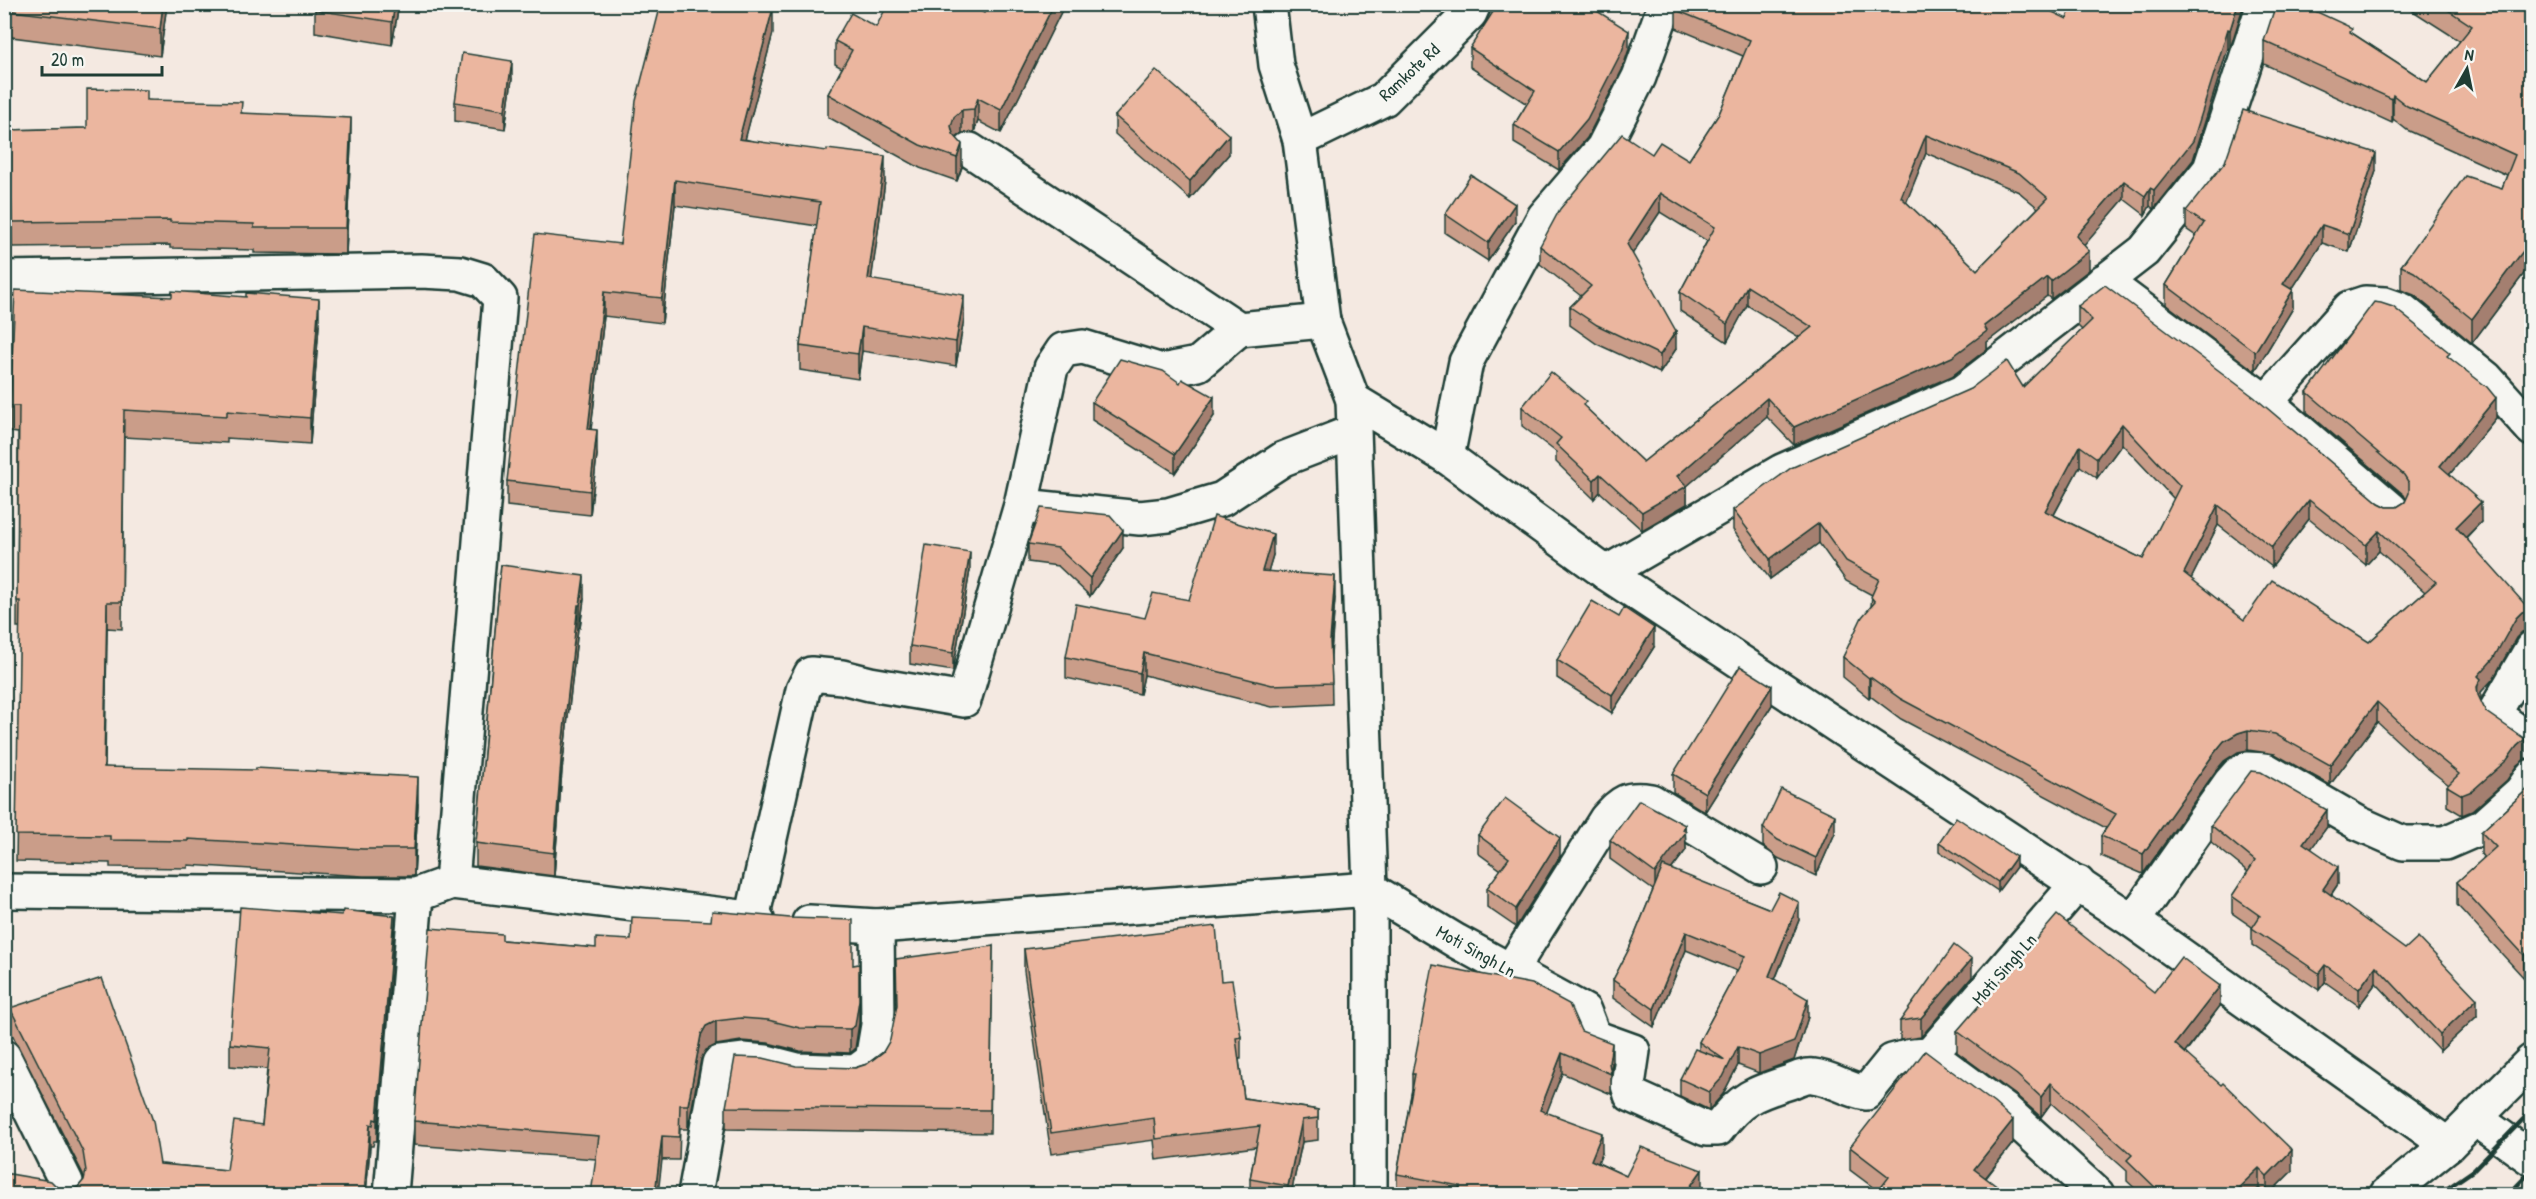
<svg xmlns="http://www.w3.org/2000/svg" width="2536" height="1199" font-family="'Patrick Hand',sans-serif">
<rect width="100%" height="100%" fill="#f4e9e1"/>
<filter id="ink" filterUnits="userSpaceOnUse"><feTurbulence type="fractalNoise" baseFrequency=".0167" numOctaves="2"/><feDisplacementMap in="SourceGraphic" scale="12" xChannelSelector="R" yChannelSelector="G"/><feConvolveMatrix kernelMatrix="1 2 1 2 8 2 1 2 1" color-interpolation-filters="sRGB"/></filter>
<g filter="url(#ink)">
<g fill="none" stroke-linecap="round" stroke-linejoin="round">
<defs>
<g id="street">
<polyline points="1300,140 1384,99 1470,13 1474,4"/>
<polyline points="970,150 1239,329 1323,321"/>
<polyline points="4,278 421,271 460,273 483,280 500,298 452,882"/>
<polyline points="2104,281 2266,402 2391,509"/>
<polyline points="2266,402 2350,308 2365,303 2385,304 2402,310 2486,378 2532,429"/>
<polyline points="1447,457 1466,362 1544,217 1603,148 1639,77 1665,4"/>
<polyline points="1023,506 1140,518 1168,515 1222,499 1283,459 1353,432"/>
<polyline points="1606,573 1782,471 1962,392 2144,251 2210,169 2264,4"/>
<polyline points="2532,648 2496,710 2498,717 2532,742"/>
<path d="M1370 889 1456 941 1584 1011 1594 1037 1633 1051 1628 1085 1631 1095 1706 1129H1718C1740 1098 1755 1093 1790 1082 1797 1079 1806 1075 1813 1076 1832 1078 1847 1090 1866 1093L1892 1061 1911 1056 1930 1055 2006 1111 2097 1194"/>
<polyline points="752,919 803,690 811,674 842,677 870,684 964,700 1021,505 1051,368 1063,350 1083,347 1162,371 1198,364 1239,329"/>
<polyline points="2133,921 2230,783 2238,774 2247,769 2266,770 2358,823 2403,843 2445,843 2482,827 2521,792 2532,776"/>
<path d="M1511 970 1606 819C1622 802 1626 797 1651 801L1761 867"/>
<polyline points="1930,1055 2078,883"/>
<polyline points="4,1057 66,1182 67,1194"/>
<polyline points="391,1194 416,895"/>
<polyline points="695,1194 719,1063 743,1060 766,1062 797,1070 856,1072 872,1060 878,1025 877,926"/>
</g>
<g id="secondary">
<polyline points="1269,4 1276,65 1300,140 1323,321 1353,400 1370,889 1370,1194"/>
<polyline points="1353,400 1447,457 1606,573 2133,921 2448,1145"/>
<polyline points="4,891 416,895 452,882 757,919"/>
<polyline points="809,922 877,926 1370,889"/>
<polyline points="2476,1119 2532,1159"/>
<polyline points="2387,1194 2448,1145 2532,1061"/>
</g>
</defs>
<use href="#street" stroke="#1f3d34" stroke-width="38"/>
<use href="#secondary" stroke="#1f3d34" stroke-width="38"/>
<use href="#street" stroke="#f6f6f2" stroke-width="33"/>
<use href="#secondary" stroke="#f6f6f2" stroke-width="33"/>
<g stroke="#1f3d34" stroke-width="4.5">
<polyline points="2439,1194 2474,1170 2532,1110"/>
<polyline points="2509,1194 2532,1170"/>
</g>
</g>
<g fill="#ca9d89" stroke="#1f3d34" stroke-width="1.5" fill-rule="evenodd">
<polygon points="4,4 167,4 160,56 4,36"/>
<polygon points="399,4 392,45 315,32 315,10"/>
<polygon points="988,4 1065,4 1001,133 978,121 974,132 962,133 956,138 962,167 957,181 920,168 828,117 828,94 842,68 835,64 835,41 876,27 984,13"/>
<path d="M2072 4H2244L2230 49 2228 48 2193 160 2154 209 2150 206 2145 215 2124 199 2084 245 2089 270 2051 299 2047 296 1987 342V349L1952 376 1794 445 1767 417 1687 486V504L1642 530 1600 492 1594 499 1556 462V452L1522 426V407L1586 408 1643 462 1799 337 1747 305 1727 342 1680 311V292L1707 241 1660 212 1632 254 1676 349 1660 373 1597 344 1570 325V307L1581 296 1540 264V246L1652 154 1689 160 1719 114 1743 56 1676 28V10L1948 7 2067 19ZM1926 153 2019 192 2038 208 1977 270 1906 202Z"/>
<polygon points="2402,4 2532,4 2532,263 2472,343 2414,295 2401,290 2401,266 2502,188 2507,175 2407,130 2393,119 2392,123 2264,64 2264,41 2352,33 2427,82 2460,41"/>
<polygon points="773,33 745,139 885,181 871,280 964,319 956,366 862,351 858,379 800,370 800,346 817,226 675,205 662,323 604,316 591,430 597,455 590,515 507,506 507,481 620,244"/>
<polygon points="1470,48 1629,49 1622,70 1587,138 1559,170 1514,143 1514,125 1527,104 1470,67"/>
<polygon points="512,79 505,129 455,121 455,102"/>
<polygon points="147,100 242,113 351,143 346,254 254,253 254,250 170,248 170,245 12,247 9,130 87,128"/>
<polygon points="1115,116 1229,154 1190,199 1115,134"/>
<polygon points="2376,171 2349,252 2322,243 2292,289 2293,308 2255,371 2166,304 2166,285 2196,236 2186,229 2186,211"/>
<polygon points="1445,214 1515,222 1488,261 1445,233"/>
<path d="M2078 306 2379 503 2387 507H2397L2405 502 2406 499 2404 495 2307 412V392L2450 358 2496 418 2449 475 2481 522 2466 538 2530 630 2522 632 2516 638 2493 679 2481 692 2480 700 2486 712 2525 759 2517 765 2507 780 2472 811 2462 815 2447 806V786L2449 785 2426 767 2377 722 2330 785 2275 754 2248 750 2238 752 2224 761 2215 772 2143 874 2101 856V836L2106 828 1901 719 1870 696 1869 698 1843 677V657L1871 606 1872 595 1846 581 1819 543 1770 579 1733 530V510L2023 387 2082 330 2078 326ZM2122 444 2174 499 2143 559 2054 515 2080 466 2097 478ZM2309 519 2366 565 2379 551 2425 592 2369 642 2244 620 2191 579 2218 525 2272 567Z"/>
<polygon points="319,325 310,444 227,438 227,443 124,437 122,629 107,628 105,767 418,804 414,876 363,876 188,865 188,868 110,867 110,863 16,861 20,627 17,627 18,433 10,432 10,406"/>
<polygon points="2532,366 2532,401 2526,394 2526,372"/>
<polygon points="1092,402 1214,416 1175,473 1092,420"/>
<polygon points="1028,544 1123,548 1090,596 1058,566 1028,562"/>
<polygon points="1273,555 1268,571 1335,598 1331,656 1332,704 1272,707 1144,675 1140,694 1066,678 1066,657 1145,618 1189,600"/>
<polygon points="501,565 584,599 580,628 578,628 562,770 554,876 476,866 476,843"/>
<polygon points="970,570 953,671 910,664 910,646"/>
<polygon points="1654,647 1612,713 1557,678 1557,660"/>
<polygon points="1772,705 1705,812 1673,792 1673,774"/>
<polygon points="2532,785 2532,971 2524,978 2457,905 2457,882 2484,858 2481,854 2481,832"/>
<polygon points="1685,825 1686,850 1671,870 1770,909 1799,920 1775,980 1808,1017 1794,1060 1759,1073 1738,1065 1723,1094 1709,1110 1680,1096 1680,1079 1699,1051 1699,1042 1737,971 1686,950 1654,1027 1613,998 1613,980 1629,949 1653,890 1610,859 1610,840"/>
<polygon points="2211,825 2327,827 2311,848 2338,884 2331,895 2477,1016 2440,1051 2376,983 2359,1006 2325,982 2319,990 2252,945 2252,927 2232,913 2232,896 2248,872 2211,842"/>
<polygon points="1763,828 1835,833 1816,876 1778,858 1763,846"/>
<polygon points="1478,835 1560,856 1516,927 1487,907 1487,888 1501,870 1478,853"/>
<polygon points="1939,842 2016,867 1998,891 1939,851"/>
<polygon points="394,937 377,1141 374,1141 373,1146 370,1146 366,1194 4,1194 59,1189 68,1191 78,1187 84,1180 83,1174 10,1030 10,1008 160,1164 227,1170 262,1125 267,1069 230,1066 230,1044"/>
<polygon points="502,940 596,948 853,965 859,1023 855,1049 850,1053 800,1051 768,1043 741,1041 716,1045 706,1050 701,1059 688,1129 680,1129 679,1160 596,1159 414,1145 414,1121"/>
<polygon points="993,946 990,1133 726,1129 726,1107 867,1064 883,1052"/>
<polygon points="1024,949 1221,981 1241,1037 1241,1059 1239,1059 1244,1098 1318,1110 1318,1140 1302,1142 1291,1194 1250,1194 1250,1179 1256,1147 1156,1160 1154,1140 1051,1154 1024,971"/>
<polygon points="1972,977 1921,1037 1900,1040 1900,1021"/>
<polygon points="2154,992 2220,1006 2185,1053 2292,1171 2269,1194 2265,1194 2259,1188 2252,1194 2141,1194 2127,1181 2127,1171 2051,1103 2041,1117 2017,1096 1957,1052 1957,1031"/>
<polygon points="1581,1031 1612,1063 1611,1073 1611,1094 1562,1073 1546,1113 1602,1153 1598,1163 1626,1176 1702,1190 1699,1194 1397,1194 1397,1174 1412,1089 1412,1074"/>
<polygon points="2013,1143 1986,1178 1878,1191 1850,1170 1850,1147"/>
</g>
<g fill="#a47f6f" stroke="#1f3d34" stroke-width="1.5">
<polygon points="163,4 167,4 160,56 160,29"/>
<polygon points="395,4 399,4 392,45 392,22"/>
<polygon points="1054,4 1065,4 1001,133 1001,110"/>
<polygon points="2238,4 2244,4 2230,49 2230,30"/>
<polygon points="773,8 773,33 739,163 739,139"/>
<polygon points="2228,29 2228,48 2193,160 2154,209 2154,190"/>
<polygon points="1629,31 1629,49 1622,70 1587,138 1559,170 1559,152"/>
<polygon points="512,61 512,79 505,129 505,110"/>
<polygon points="2393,95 2393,119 2392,123 2392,99"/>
<polygon points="978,98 978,121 974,132 974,109"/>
<polygon points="962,110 962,133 954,140 951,126 954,117"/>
<polygon points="351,118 351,143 346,254 346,228"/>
<polygon points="1229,135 1229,154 1190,199 1190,181"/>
<polygon points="1926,135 1926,153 1901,216 1901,197"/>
<polygon points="962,144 962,167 957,181 957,158"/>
<polygon points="2376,153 2376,171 2349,252 2349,234"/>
<polygon points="885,156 885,181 868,304 868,279"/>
<polygon points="675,180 675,205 662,323 662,298"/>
<polygon points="2124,181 2124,199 2076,255 2076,236"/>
<polygon points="2150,188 2150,206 2145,215 2145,196"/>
<polygon points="1660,193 1660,212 1627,262 1627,244"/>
<polygon points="1515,204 1515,222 1488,261 1488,243"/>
<polygon points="2322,225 2322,243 2283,303 2283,284"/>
<polygon points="2532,239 2532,263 2472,343 2472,319"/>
<polygon points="2089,251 2089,270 2051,299 2051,281"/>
<polygon points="2047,277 2047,296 1987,342 1987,349 1952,376 1794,445 1794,427 1984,326"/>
<polygon points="1747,286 1747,305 1727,342 1727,324"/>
<polygon points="2293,290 2293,308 2255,371 2255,352"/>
<polygon points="604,292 604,316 588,454 588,429"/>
<polygon points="964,295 964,319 956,366 956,342"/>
<polygon points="319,299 319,325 310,444 310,418"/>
<polygon points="862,327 862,351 858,379 858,354"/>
<polygon points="1676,331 1676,349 1660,373 1660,355"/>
<polygon points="1214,397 1214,416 1175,473 1175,454"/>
<polygon points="1767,398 1767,417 1687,486 1687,504 1642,530 1642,512 1677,476"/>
<polygon points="2496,398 2496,418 2440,486 2440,466"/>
<polygon points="2122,424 2122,444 2097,478 2097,458"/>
<polygon points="597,430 597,455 590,515 590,491"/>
<polygon points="2080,446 2080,466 2045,531 2045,511"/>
<polygon points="1600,474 1600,492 1594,499 1594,480"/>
<polygon points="2309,500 2309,519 2272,567 2272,547"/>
<polygon points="2481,502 2481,522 2456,547 2456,527"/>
<polygon points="2218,505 2218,525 2184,593 2184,573"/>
<polygon points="1819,523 1819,543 1770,579 1770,559"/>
<polygon points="1123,530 1123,548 1090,596 1090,578"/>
<polygon points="2379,531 2379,551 2366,565 2366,545"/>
<polygon points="1273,534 1273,555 1262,592 1262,571"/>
<polygon points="970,552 970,570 953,671 953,653"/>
<polygon points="584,576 584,599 580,628 580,605"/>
<polygon points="1335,576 1335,598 1330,663 1330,641"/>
<polygon points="107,602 107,628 104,794 104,767"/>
<polygon points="578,605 578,628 562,770 554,876 554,853 562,748"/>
<polygon points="2530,610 2530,630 2522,632 2516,638 2493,679 2481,692 2481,699 2477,707 2478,676 2516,618 2522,612"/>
<polygon points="1654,628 1654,647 1612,713 1612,695"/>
<polygon points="1144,653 1144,675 1140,694 1140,673"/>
<polygon points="1870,677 1870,696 1869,698 1869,678"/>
<polygon points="1772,686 1772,705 1705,812 1705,793"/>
<polygon points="2377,702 2377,722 2330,785 2330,765"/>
<polygon points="2248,730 2248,750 2238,752 2224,761 2215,772 2143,874 2143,854 2215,752 2224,741 2238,733"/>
<polygon points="2525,739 2525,759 2517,765 2507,780 2472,811 2462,815 2462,795"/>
<polygon points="418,777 418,804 414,876 414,849"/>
<polygon points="2327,810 2327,827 2303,860 2303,843"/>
<polygon points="1835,815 1835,833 1816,876 1816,858"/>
<polygon points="1685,825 1686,850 1655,891 1655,873"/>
<polygon points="1560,838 1560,856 1516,927 1516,909"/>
<polygon points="2016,857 2016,867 1998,891 1998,882"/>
<polygon points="2338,867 2338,884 2323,906 2323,889"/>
<polygon points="1799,902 1799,920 1769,994 1769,976"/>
<polygon points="394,916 394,937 377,1141 377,1120"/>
<polygon points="1686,932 1686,950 1654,1027 1654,1009"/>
<polygon points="2532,948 2532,971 2524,978 2524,955"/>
<polygon points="1972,959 1972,977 1921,1037 1921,1018"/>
<polygon points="2325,965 2325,982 2319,990 2319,973"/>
<polygon points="2376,966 2376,983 2359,1006 2359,989"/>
<polygon points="2220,986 2220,1006 2175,1065 2175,1044"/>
<polygon points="1808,999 1808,1017 1794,1060 1759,1073 1759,1055"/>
<polygon points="2477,999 2477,1016 2440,1051 2440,1034"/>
<polygon points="859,1000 859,1023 855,1049 850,1053 850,1029"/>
<polygon points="716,1021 716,1045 706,1050 701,1059 688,1129 688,1105 701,1035 706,1026"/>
<polygon points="1612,1043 1612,1063 1611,1073 1609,1063"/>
<polygon points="1738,1047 1738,1065 1723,1094 1709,1110 1709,1092"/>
<polygon points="1562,1053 1562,1073 1540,1130 1540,1110"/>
<polygon points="2051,1083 2051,1103 2041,1117 2041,1097"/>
<polygon points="1302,1120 1302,1142 1291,1194 1288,1194 1288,1186"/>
<polygon points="2013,1120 2013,1143 1974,1192 1974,1169"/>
<polygon points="370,1124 370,1146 366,1194 364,1194"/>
<polygon points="1602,1133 1602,1153 1591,1180 1591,1160"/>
<polygon points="662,1136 662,1160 658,1194 655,1194"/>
<polygon points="2292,1150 2292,1171 2269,1194 2267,1194 2267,1176"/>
<polygon points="2259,1168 2259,1188 2252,1194 2232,1194"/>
<polygon points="1702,1170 1702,1190 1699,1194 1685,1194"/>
</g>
<g fill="#ebb69f" stroke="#1f3d34" stroke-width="1.5" fill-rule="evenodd">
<polygon points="4,4 163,4 160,29 4,10"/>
<polygon points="316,4 395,4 392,22 315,10"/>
<polygon points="661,4 759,4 773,8 739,139 827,151 827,149 885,156 868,279 964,295 956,342 862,327 858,354 800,346 820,202 675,180 662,298 604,292 588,429 597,430 590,491 507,481 535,234 620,244 636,101"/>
<polygon points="888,4 968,4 984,13 988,4 1054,4 1001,110 978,98 974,109 962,110 954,117 951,126 953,134 962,144 957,158 920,145 828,94 852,50 835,41 851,13 876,27"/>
<polygon points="1498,4 1586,4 1629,31 1622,51 1587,119 1559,152 1514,125 1535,91 1470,48"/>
<path d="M1678 4H1942L1948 7 1949 4H2036L2067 19 2072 4H2238L2230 30 2228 29 2193 141 2154 190 2150 188 2145 196 2124 181 2076 236 2089 251 2051 281 2047 277 1984 326 1987 331 1952 357 1794 427 1767 398 1677 476 1687 486 1642 512 1600 474 1594 480 1556 444 1561 438 1522 407 1551 372 1586 401 1583 405 1643 462 1812 327 1747 286 1727 324 1680 292 1715 227 1660 193 1627 244 1676 331 1660 355 1597 325 1570 307 1591 286 1540 246 1560 209 1622 134 1652 154 1660 142 1689 160 1719 114 1750 40 1676 10ZM1926 135 2019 173 2048 198 1977 270 1901 197Z"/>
<polygon points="2276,4 2300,4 2352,28 2350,32 2427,82 2472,26 2439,4 2532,4 2532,239 2472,319 2414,272 2401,266 2465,176 2502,188 2515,155 2407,106 2393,95 2392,99 2264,41"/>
<polygon points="462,53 512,61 505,110 455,102"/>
<polygon points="1156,70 1229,135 1190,181 1115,116"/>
<polygon points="87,89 147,90 147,100 242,102 241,113 351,118 346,228 254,228 254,224 170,222 170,220 12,222 9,130 87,128"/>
<polygon points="2243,110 2376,153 2349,234 2322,225 2283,284 2293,290 2255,352 2166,285 2204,223 2186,211 2225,162"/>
<polygon points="1471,175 1515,204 1488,243 1445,214"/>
<path d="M2105 285 2254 397 2379 503 2387 507H2397L2405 502 2409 493V483L2404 475 2307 392 2374 302 2381 303 2393 307 2450 353 2447 356 2487 387 2496 398 2440 466 2481 502 2456 527 2530 610 2522 612 2516 618 2493 659 2478 676 2481 679 2477 687 2478 695 2486 712 2525 739 2517 746 2507 760 2472 791 2462 795 2447 786 2459 774 2426 747 2377 702 2330 765 2275 734 2248 730 2238 733 2224 741 2215 752 2143 854 2101 836 2116 814 1901 699 1870 677 1869 678 1843 657 1862 617 1875 602 1871 597 1879 579 1846 561 1819 523 1770 559 1733 510 1791 468 1970 389 2007 361 2023 387 2092 320 2078 306ZM2122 424 2180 486 2143 559 2045 511 2080 446 2097 458ZM2309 500 2366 545 2379 531 2436 582 2369 642 2272 580 2244 620 2184 573 2218 505 2272 547Z"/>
<polygon points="15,290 172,297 172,291 246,297 246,293 319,299 310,418 227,411 227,416 124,410 122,602 107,602 104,767 256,770 256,768 418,777 414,849 363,849 188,839 188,841 110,840 110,836 16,835 20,601 17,601 19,406 10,406"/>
<polygon points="1120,359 1163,371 1180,383 1182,379 1214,397 1175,454 1092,402"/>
<polygon points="2532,366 2532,379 2526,372"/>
<polygon points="1041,508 1110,515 1123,530 1090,578 1058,548 1028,544"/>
<polygon points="1214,516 1273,534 1262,571 1335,576 1330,641 1332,683 1272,685 1144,653 1140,673 1066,657 1076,604 1145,618 1153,593 1189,600"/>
<polygon points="926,545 970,552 953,653 910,646"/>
<polygon points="501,565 584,576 580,605 578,605 562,748 554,853 476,843"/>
<polygon points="1592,601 1619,617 1624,608 1654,628 1612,695 1557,660"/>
<polygon points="1740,666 1772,686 1705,793 1673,774"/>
<polygon points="2251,771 2261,772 2327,810 2303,843 2338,867 2323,889 2405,949 2418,937 2477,999 2440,1034 2376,966 2359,989 2325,965 2319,973 2252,928 2260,916 2232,896 2255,861 2211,825"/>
<polygon points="2532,785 2532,948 2524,955 2457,882 2496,847 2481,832"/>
<polygon points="1781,789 1835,815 1816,858 1778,840 1763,828"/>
<polygon points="1505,798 1560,838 1516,909 1487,888 1509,858 1478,835"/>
<polygon points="1639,800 1685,825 1683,830 1686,832 1655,873 1610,840"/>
<polygon points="1956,817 2016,857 1998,882 1939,842"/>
<polygon points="1663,866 1770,909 1779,892 1799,902 1769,976 1808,999 1794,1042 1759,1055 1738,1047 1723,1077 1709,1092 1680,1079 1695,1049 1725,1060 1699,1042 1745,956 1686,932 1654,1009 1613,980 1629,949"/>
<polygon points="240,907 342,915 343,910 394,916 377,1120 374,1119 373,1125 370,1124 364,1194 203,1194 203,1191 184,1194 4,1194 4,1173 51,1181 59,1189 68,1191 78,1187 84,1180 86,1171 83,1152 10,1008 102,978 153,1121 160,1164 227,1170 234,1121 262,1125 270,1048 230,1044"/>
<polygon points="712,911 790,918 853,920 853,965 859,964 859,1000 855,1026 850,1029 800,1028 768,1020 741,1018 716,1021 706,1026 701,1035 688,1105 680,1105 679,1137 662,1136 655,1194 591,1194 599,1136 414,1121 430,928 502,934 502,940 596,948 596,938 631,940 632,917 711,921"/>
<polygon points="2057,915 2154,992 2181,957 2220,986 2175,1044 2221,1085 2223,1083 2292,1150 2267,1176 2259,1168 2232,1194 2162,1194 2127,1160 2132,1155 2051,1083 2041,1097 2017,1075 1957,1031"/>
<polygon points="1216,926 1221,981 1232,980 1241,1037 1236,1038 1244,1098 1318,1110 1318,1118 1302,1120 1288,1186 1250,1179 1260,1126 1156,1139 1154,1118 1051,1133 1024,949"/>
<polygon points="1954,945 1972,959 1921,1018 1900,1021"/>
<polygon points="993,946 990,1110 726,1107 735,1057 763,1058 796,1066 855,1068 867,1064 883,1052 890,1040 897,1005 896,959"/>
<polygon points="1433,965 1532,984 1569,1004 1581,1031 1612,1043 1609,1063 1611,1074 1562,1053 1540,1110 1602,1133 1591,1160 1626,1176 1641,1147 1702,1170 1685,1194 1457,1194 1460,1186 1397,1174 1415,1074 1412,1074"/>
<polygon points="1925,1051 1994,1103 2013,1120 1974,1169 2007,1194 1876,1194 1889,1177 1850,1147"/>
</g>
</g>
<g text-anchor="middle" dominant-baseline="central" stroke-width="5" stroke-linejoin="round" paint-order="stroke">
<g font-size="18" fill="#1f3d34" stroke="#f6f6f2">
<text transform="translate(1409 72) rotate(-43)">Ramkote Rd</text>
<text transform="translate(1476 951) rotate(29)">Moti Singh Ln</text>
<text transform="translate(2004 969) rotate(-49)">Moti Singh Ln</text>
</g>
</g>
<rect width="2536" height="1199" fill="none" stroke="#f6f6f2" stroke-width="24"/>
<rect x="12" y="12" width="2512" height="1175" fill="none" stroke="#1f3d34" stroke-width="2" filter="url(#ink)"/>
<g transform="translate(2467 69) rotate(9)" stroke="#f6f6f2" stroke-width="4.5" paint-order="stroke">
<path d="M0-4.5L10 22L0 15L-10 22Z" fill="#1f3d34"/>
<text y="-9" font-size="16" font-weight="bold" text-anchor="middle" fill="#1f3d34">N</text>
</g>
<path d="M42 66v9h120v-9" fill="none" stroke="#1f3d34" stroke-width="3"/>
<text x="51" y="66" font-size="18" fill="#1f3d34" stroke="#f6f6f2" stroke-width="4.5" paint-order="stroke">20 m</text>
</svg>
